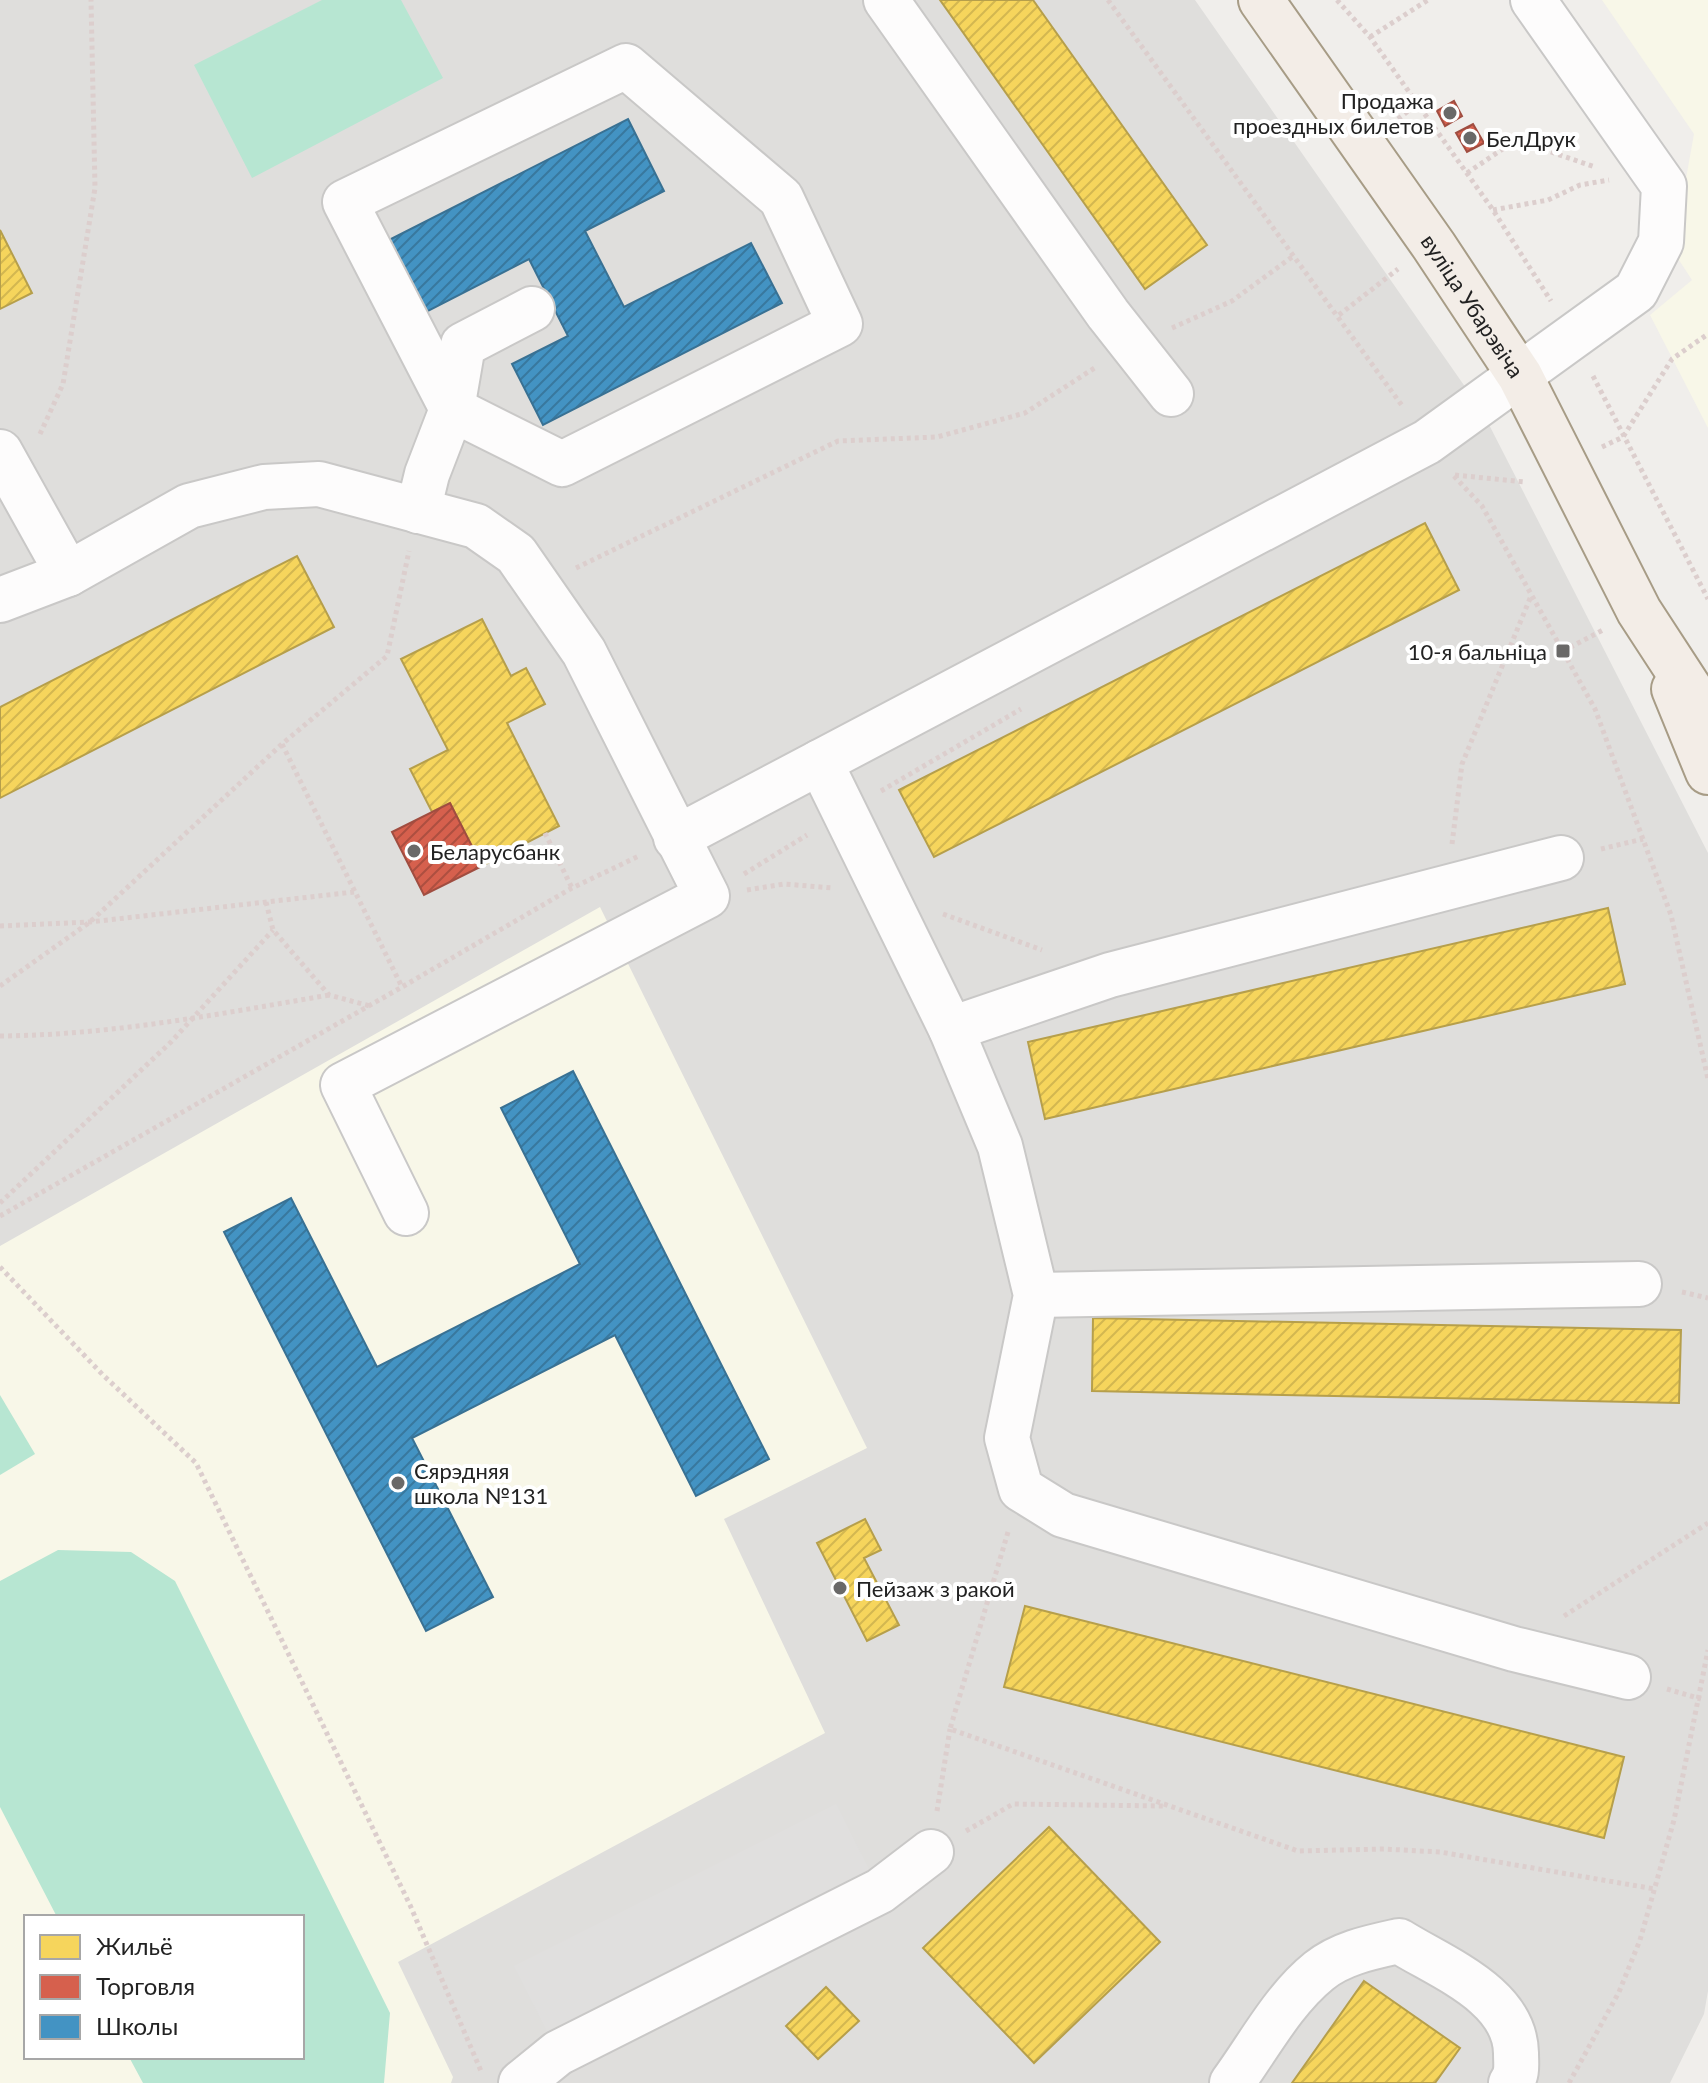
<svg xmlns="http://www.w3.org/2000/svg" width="1708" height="2083" font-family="Lato,sans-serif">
<defs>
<pattern id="homes-hatch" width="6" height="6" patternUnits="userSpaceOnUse" patternTransform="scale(2)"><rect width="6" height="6" fill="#f6d55c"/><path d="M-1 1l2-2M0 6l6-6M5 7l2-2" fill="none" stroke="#d3b750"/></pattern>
<pattern id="shops-hatch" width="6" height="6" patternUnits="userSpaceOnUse" patternTransform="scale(2)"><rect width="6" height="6" fill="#d6604d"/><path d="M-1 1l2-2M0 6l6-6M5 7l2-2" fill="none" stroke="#ad4f40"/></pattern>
<pattern id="schools-hatch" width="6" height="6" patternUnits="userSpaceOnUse" patternTransform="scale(2)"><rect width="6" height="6" fill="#4393c3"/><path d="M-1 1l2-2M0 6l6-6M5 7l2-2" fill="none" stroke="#38789e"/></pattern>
</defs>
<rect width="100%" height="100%" fill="#f0eeeb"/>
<path fill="#dfdedc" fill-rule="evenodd" d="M0 0H1195L1482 411 1708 853V1991L1704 2014 1670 2083H0ZM26 1917H302V2057H26Z"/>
<g fill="#f8f7e8" fill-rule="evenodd">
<polygon points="1602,0 1708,0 1708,428 1650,315 1692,280 1673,251 1694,134"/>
<path d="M600 907 867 1448 724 1519 825 1733 398 1962 453 2077 451 2083H0V1246ZM26 1917H302V2057H26Z"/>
</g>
<g fill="#b7e6d2">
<polygon points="322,0 401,0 443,78 252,178 194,65"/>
<polygon points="0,1395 35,1454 0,1475"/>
<polygon points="58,1550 131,1552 175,1581 390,2013 384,2083 143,2083 129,2057 302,2057 302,1917 57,1917 0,1807 0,1581"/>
</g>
<polygon fill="#e0dfde" points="836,1804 880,1891 558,2053 514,1966"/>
<g fill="url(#homes-hatch)" stroke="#b69f4b" stroke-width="2">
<polygon points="940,0 1033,0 1207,245 1145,289"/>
<polygon points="0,230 32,293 0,309"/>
<polygon points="1425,523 1459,590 934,857 899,790"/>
<polygon points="297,556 334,627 0,798 0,707"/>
<polygon points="482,619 511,676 526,668 545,704 507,723 559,826 482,866 450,803 432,812 410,769 448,750 401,659"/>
<polygon points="1608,908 1625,984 1045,1119 1028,1042"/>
<polygon points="1093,1318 1681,1330 1679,1403 1092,1391"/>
<polygon points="865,1519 881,1550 864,1558 899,1625 867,1641 817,1543"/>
<polygon points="1025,1606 1624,1757 1604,1838 1004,1687"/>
<polygon points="1049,1827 1160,1942 1034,2063 923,1948"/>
<polygon points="1364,1981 1460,2048 1435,2083 1292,2083"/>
<polygon points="826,1987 859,2021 818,2059 786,2026"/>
</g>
<g fill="url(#shops-hatch)" stroke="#a04d40" stroke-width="2">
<polygon points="1454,101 1462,116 1445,126 1437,111"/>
<polygon points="1473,124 1484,143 1467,152 1456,133"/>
<polygon points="450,803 482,866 424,895 392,832"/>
</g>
<g fill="url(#schools-hatch)" stroke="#397193" stroke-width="2">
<polygon points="628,119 664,191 585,231 624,307 751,243 782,303 543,425 512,364 568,336 529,259 426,312 389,240"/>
<polygon points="573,1071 769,1459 696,1496 615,1335 412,1438 493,1597 426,1631 224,1232 291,1198 377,1367 580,1264 501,1108"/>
</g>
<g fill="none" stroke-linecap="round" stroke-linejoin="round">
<defs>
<g id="minor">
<polyline points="886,0 1108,314 1171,394"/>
<polygon points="626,66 781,198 840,324 562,464 452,409 345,202"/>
<polyline points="0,452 68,574"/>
<polyline points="418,511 427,474 452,409 463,345 532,309"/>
<polyline points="0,600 68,574 189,506 264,487 319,484 476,526 516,554 584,652 707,896 343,1085 406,1213"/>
<polyline points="820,762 951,1029 1000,1146 1036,1295 1007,1438 1021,1489 1063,1515 1514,1649 1628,1677"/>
<polyline points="676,838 1427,442 1636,291 1661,242 1664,186 1533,0"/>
<polyline points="951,1029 1110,975 1561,858"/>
<polyline points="1036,1295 1639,1284"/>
<polyline points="521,2083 558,2053 880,1891 931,1852"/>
<path d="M1232 2083C1259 2046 1283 2000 1319 1971 1341 1953 1372 1947 1399 1941 1442 1968 1515 1995 1516 2053 1516 2065 1518 2073 1511 2083"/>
</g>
<g id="major">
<path id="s1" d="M1261 0 1434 246 1520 376 1639 611 1708 717"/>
<polyline points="1674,689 1708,772"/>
</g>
</defs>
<use href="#minor" stroke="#c9c8c7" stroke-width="48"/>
<use href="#major" stroke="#a79c86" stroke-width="48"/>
<g stroke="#dccecd" stroke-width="5" stroke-dasharray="4 4" stroke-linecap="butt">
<polyline points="1108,0 1403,407"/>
<polyline points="1337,0 1370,37 1493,210 1551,301"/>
<polyline points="1370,37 1428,0"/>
<polyline points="1398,119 1416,105"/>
<polyline points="1467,173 1516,140 1595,167"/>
<polyline points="1493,210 1548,200 1580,185 1609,180"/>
<polyline points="1339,315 1398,269"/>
<polyline points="1172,328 1232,301 1292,257"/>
<polyline points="1593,376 1708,599"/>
<polyline points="40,434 63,384 95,188 91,0"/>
<polyline points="1602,447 1623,437 1672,359 1708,334"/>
<polyline points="1455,475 1525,482"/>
<polyline points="1454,476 1482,506 1595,709 1671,915 1708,1079"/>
<polyline points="576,568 838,441 937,437 1025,413 1096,367"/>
<polyline points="1563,651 1603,630"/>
<polyline points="282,744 402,987 572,888 639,856"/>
<polyline points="881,791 1021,709"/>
<polyline points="545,833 572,888"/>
<polyline points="1452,844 1462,764 1531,596"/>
<polyline points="1601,849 1643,839"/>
<polyline points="744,874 807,835"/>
<polyline points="747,890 784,884 833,888"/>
<polyline points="266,902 273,930 329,995 370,1006"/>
<polyline points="943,914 1042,950"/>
<polyline points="0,926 90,922 354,892"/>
<polyline points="0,986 90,922 282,744 387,656 409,551"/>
<path d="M0 1036C112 1035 219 1014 329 995"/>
<polyline points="0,1203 171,1042 273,930"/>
<polyline points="0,1216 402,987"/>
<polyline points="0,1267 103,1375 196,1463 410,1905 481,2071"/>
<polyline points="1682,1292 1708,1298"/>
<polyline points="1008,1532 950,1729 1298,1851 1384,1849 1440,1852 1655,1889"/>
<polyline points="1564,1616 1708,1523"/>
<polyline points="1667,1689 1701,1699"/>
<polyline points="937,1811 950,1729"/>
<polyline points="966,1831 1013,1804 1164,1806"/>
<polyline points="1569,2083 1619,1992 1640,1940 1674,1820 1708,1650"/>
</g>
<use href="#minor" stroke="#fdfcfc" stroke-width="44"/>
<use href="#major" stroke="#f3ede7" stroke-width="44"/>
</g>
<g fill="#6a6968" stroke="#fff" stroke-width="3">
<circle cx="1450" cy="113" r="8"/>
<circle cx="1470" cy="138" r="8"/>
<rect x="1555" y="643" width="16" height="16" rx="4"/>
<circle cx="414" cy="851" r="8"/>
<circle cx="398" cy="1483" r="8"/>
<circle cx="840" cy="1588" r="8"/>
</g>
<g text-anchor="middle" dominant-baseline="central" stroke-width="8" stroke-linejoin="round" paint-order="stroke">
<g font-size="22" fill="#222" stroke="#fff" text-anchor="start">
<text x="1434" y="100" text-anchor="end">Продажа<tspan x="1434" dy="25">проездных билетов</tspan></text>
<text x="1486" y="138">БелДрук</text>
<text x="1547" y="651" text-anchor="end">10-я бальніца</text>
<text x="430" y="851">Беларусбанк</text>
<text x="414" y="1470">Сярэдняя<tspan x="414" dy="25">школа №131</tspan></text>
<text x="856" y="1588">Пейзаж з ракой</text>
</g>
<g font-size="22" fill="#222" stroke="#fff">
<text stroke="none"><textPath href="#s1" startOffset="372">вуліца Убарэвіча</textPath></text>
</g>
</g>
<rect x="24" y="1915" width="280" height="144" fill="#ffffff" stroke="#a7a7a7" stroke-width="2"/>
<rect x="40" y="1935" width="40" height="24" fill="#f6d55c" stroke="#a7a7a7" stroke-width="2"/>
<text x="96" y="1955" font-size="24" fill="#222222">Жильё</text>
<rect x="40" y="1975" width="40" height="24" fill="#d6604d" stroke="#a7a7a7" stroke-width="2"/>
<text x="96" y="1995" font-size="24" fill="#222222">Торговля</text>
<rect x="40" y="2015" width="40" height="24" fill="#4393c3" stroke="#a7a7a7" stroke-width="2"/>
<text x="96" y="2035" font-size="24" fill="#222222">Школы</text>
</svg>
